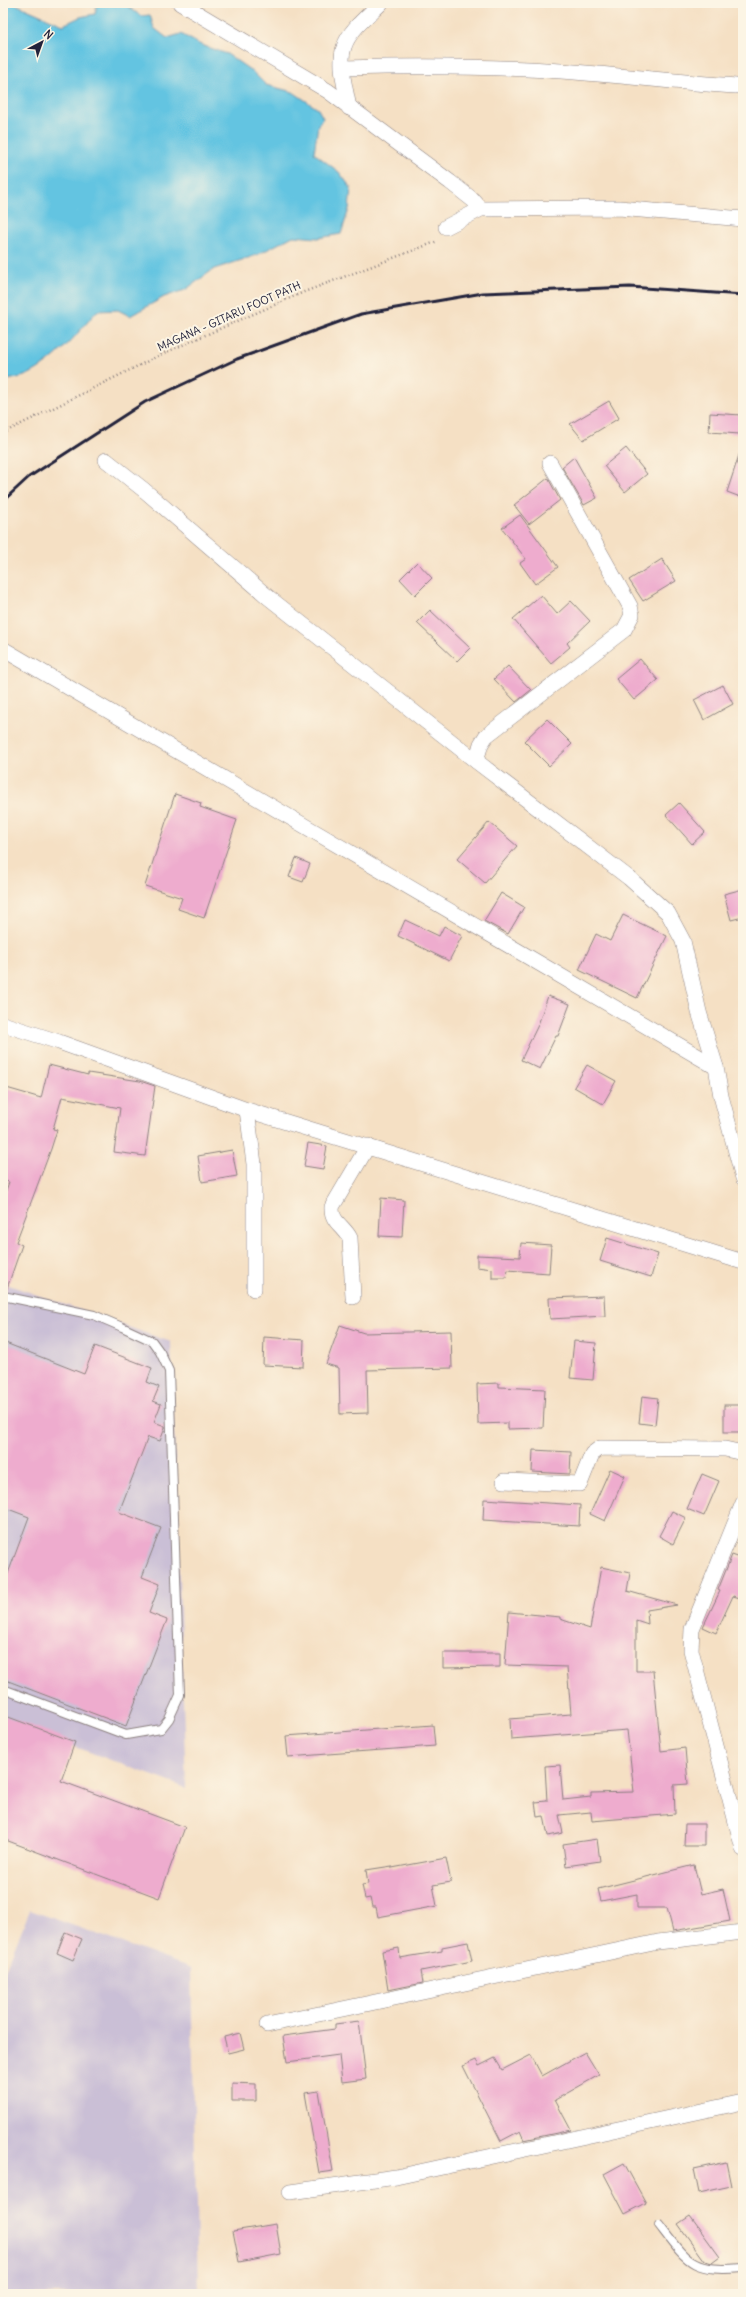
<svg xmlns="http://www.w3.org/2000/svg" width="746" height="2297" font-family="Delius,sans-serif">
<rect width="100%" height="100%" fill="#fcf5e5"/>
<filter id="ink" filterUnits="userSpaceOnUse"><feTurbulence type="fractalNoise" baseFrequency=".025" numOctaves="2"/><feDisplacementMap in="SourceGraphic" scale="8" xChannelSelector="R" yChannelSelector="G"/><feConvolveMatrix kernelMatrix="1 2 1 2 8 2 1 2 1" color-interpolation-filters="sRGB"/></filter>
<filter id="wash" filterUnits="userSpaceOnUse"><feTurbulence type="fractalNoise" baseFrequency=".012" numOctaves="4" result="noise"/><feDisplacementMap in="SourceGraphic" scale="16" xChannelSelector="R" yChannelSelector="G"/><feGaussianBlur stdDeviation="0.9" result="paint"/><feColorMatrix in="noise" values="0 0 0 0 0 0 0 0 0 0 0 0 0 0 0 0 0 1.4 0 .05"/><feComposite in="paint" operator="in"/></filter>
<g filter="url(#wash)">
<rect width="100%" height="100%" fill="#f5e0c4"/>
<g fill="#cabfd6">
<polygon points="3,1283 171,1342 186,1788 3,1720"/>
<polygon points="30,1910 191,1968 198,2294 3,2294 3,1975"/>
</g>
<path fill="#63c4e1" stroke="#42738e" d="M3 3H13L63 25 80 17 95 14 97 3H123L141 16 150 15 154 28 167 38 181 34 201 45 227 54 253 72 266 85 293 92 318 109 323 118 318 125 314 153 339 172 351 188 349 209 341 234 318 238 293 236 257 255 214 269 185 290 164 297 130 316 118 310 97 311C77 334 55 362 27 375 20 378 11 379 3 381Z"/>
<g id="blocks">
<g fill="#eeacce">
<polygon points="609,401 619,418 583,440 570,424"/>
<polygon points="710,413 741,415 740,434 709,432"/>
<polygon points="626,448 647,474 625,492 604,466"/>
<polygon points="740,452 743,453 743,498 727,492"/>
<polygon points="574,457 597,498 584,505 562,467"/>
<polygon points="548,478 560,500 529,524 514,505"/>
<polygon points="520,515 558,567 535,584 520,563 526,559 502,528"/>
<polygon points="662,559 676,581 643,601 629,580"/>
<polygon points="417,562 432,578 415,595 400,579"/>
<polygon points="541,595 557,614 571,601 590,621 567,643 570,647 551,663 513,619"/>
<polygon points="430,610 470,648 457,661 417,623"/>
<polygon points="640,659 658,680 634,700 616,679"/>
<polygon points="508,666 531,690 516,702 494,679"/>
<polygon points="723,685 733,704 704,720 694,700"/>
<polygon points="547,719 572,744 549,766 524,741"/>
<polygon points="175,794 201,803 200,807 237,820 204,918 178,909 182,898 145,886"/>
<polygon points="679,803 705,832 692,844 666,815"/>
<polygon points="489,822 517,846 485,883 457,859"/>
<polygon points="296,858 310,864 303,882 289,877"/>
<polygon points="743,889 743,917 731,920 724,894"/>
<polygon points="501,893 524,907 508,934 484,921"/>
<polygon points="623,915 667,936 637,998 579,970 596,934 610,941"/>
<polygon points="405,920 439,936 444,926 462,936 449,961 398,936"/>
<polygon points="548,996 570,1004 558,1036 556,1036 540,1069 521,1060 538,1025"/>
<polygon points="49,1065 88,1075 88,1073 140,1081 155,1086 145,1156 114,1152 120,1108 62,1097 53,1129 57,1130 51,1149 16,1242 22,1245 6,1291 3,1291 3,1199 9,1182 3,1180 3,1087 41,1098"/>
<polygon points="587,1065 616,1081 603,1104 574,1087"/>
<polygon points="308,1143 327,1146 323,1169 304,1166"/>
<polygon points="232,1150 237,1176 202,1182 198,1156"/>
<polygon points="381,1198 404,1200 402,1237 379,1236"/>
<polygon points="607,1238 658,1254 651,1277 600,1261"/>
<polygon points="521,1243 551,1245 549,1273 507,1270 506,1278 492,1278 492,1269 477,1267 477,1255 520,1257"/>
<polygon points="604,1296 605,1316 550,1319 549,1298"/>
<polygon points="340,1325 364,1333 451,1331 452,1368 367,1370 368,1413 340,1414 339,1368 326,1364"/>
<polygon points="264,1337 304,1340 303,1367 263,1365"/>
<polygon points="574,1341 596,1343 593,1380 570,1378"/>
<polygon points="3,1342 84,1374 95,1346 152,1368 147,1382 159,1387 153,1401 161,1404 154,1422 165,1426 165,1428 160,1441 148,1437 119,1512 161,1528 142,1577 160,1584 149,1613 167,1620 126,1726 3,1679 3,1587 29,1517 3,1507"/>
<polygon points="499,1383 499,1387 545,1389 543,1428 508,1429 508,1423 478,1424 477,1384"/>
<polygon points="642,1396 658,1398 655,1425 639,1423"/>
<rect x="724" y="1405" width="17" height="27"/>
<polygon points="533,1450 571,1452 570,1474 532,1472"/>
<polygon points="610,1469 625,1476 605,1521 590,1514"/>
<polygon points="702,1474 719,1481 704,1516 687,1509"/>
<polygon points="484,1499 580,1505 579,1526 483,1520"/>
<polygon points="672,1511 686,1518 673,1544 659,1536"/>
<polygon points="732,1555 743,1559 743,1591 740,1598 733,1596 716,1633 703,1627 720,1591 718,1590"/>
<polygon points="601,1567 630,1573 627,1591 677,1605 647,1610 648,1624 636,1620 636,1671 653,1671 661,1751 685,1748 688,1784 674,1785 675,1814 592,1821 591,1812 559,1815 563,1833 548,1836 544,1816 537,1817 535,1802 547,1801 545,1766 560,1765 563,1800 591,1797 591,1793 634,1792 627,1730 511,1739 510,1719 571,1714 567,1667 505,1665 509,1612 560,1617 560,1619 590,1629"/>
<polygon points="443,1653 500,1653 500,1667 443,1668"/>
<polygon points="3,1715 75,1742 61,1781 185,1827 159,1898 3,1839"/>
<polygon points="433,1725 435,1746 288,1757 286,1736"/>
<polygon points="685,1824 704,1824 704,1846 684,1846"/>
<polygon points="597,1839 600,1861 566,1866 563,1844"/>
<polygon points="446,1858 451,1882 433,1885 437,1906 378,1917 376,1907 372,1907 370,1898 365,1899 362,1885 368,1884 366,1870 392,1866 392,1868"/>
<polygon points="694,1865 701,1894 723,1889 730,1921 673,1931 667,1908 637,1908 637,1894 601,1901 598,1889"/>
<polygon points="65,1932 82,1939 73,1960 57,1953"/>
<polygon points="468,1942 472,1961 421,1971 423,1983 388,1990 382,1951 399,1948 400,1958 442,1951 442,1947"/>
<polygon points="359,2021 366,2079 342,2082 339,2055 287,2062 283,2036 335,2029 335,2024"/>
<polygon points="240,2033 244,2049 228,2053 224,2037"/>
<polygon points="585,2052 599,2075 555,2100 571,2130 524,2140 520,2131 501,2141 463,2066 476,2060 479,2066 495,2058 502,2070 531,2055 542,2076"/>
<polygon points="232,2083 256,2084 256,2101 232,2101"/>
<polygon points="319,2091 333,2171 319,2173 305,2093"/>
<polygon points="726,2162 731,2186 699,2193 694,2169"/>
<polygon points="624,2163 646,2203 625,2214 604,2174"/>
<polygon points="690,2216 720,2257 712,2263 705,2261 678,2224"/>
<polygon points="276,2224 281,2254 239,2262 233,2231"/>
</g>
</g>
</g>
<g filter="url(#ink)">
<use href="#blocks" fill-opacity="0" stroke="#8c8180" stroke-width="1"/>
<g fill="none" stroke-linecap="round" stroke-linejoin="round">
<defs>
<g id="service">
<polyline points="3,1296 94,1315 122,1327 152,1341 160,1352 169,1371 180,1695 169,1719 161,1729 126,1735 3,1689"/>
<path d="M659 2225C689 2264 692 2272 743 2268"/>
</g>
<g id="minor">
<polyline points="180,3 328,91 450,182 473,200 481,209"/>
<path d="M343 68C405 66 466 66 528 69 597 72 666 82 736 86"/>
<path d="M349 108C346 90 338 65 344 47 349 30 369 15 381 3"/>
<polyline points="446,227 481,209 619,208 743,219"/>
<polyline points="106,460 144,490 268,597 476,761 629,878 668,913 683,941 699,1012 716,1067 721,1096 743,1178"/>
<polyline points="3,649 716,1067"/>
<polyline points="476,761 481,744 486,736 624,630 632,615 630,606 550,463"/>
<polyline points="3,1024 59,1042 247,1110 743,1262"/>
<polyline points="247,1110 254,1164 254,1289"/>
<path d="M353 1297 350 1238C344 1226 331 1222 332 1207L368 1146"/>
<polyline points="504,1481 580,1484 592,1454 600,1448 725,1449 743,1453"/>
<polyline points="743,1503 692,1629 691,1650 743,1849"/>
<polyline points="267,2025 658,1942 743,1932"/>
<polyline points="290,2192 396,2177 743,2102"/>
</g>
</defs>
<use href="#service" stroke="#8c8180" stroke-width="10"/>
<use href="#minor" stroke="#8c8180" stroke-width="16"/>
<polyline stroke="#8c8180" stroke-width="2.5" stroke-dasharray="1 3" stroke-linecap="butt" points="3,433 162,354 304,292 438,241"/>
<use href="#service" stroke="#fff" stroke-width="8"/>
<use href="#minor" stroke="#fff" stroke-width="15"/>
<polyline stroke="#22223b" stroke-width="3" points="3,501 29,477 145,402 237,359 361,314 483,293 630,287 743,295"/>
</g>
</g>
<g text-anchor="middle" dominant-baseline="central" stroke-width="4" stroke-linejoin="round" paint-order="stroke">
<g font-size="11" fill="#22223b" stroke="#fcf5e5">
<text transform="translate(229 316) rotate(-24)">MAGANA - GITARU FOOT PATH</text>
</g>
</g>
<rect width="746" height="2297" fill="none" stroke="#fcf5e5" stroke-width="16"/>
<g transform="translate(42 42) rotate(41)" stroke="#fcf5e5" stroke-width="3" paint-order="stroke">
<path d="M0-3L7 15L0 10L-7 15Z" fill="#22223b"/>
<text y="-6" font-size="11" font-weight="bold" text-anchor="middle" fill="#22223b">N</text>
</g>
</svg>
